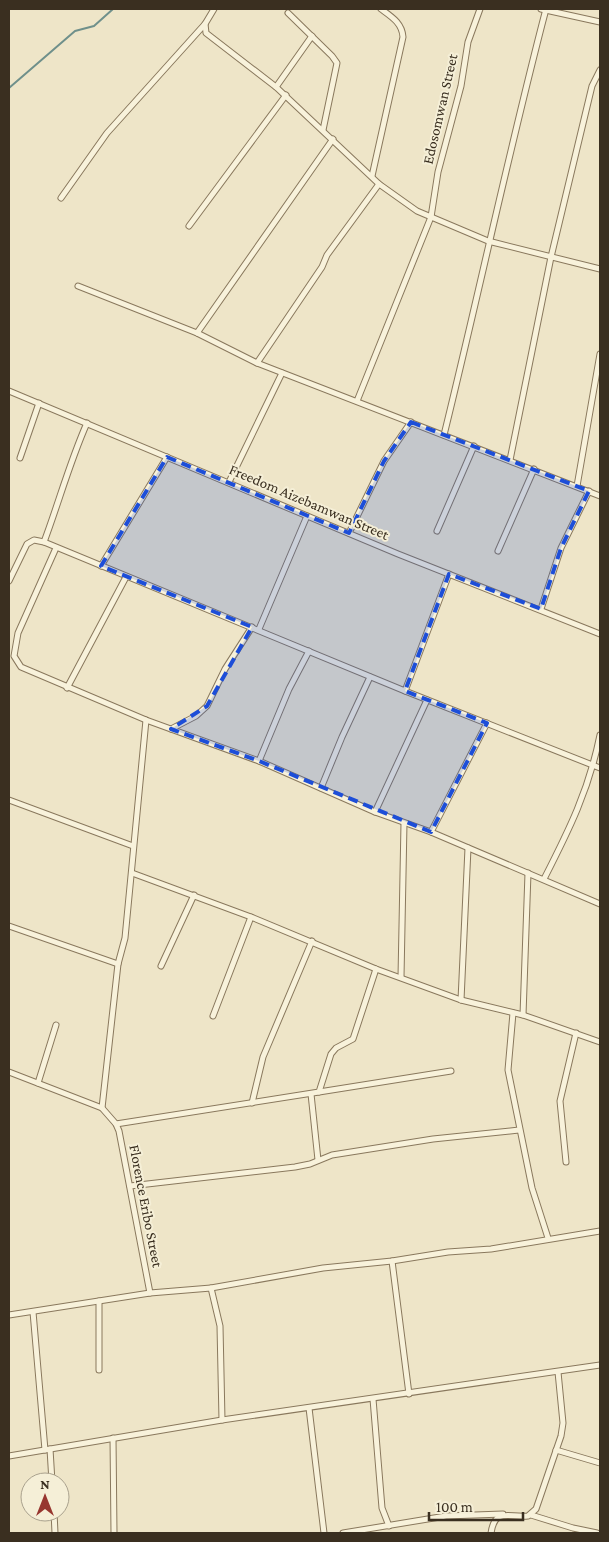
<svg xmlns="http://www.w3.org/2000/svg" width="609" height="1542" font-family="'Crimson Pro',serif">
<rect width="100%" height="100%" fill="#eee5c8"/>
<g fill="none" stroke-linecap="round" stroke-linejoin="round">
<polyline stroke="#6f908b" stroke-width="2" points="9,88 75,31 94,26 113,9"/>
<defs>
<g id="minor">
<polyline points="214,9 205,24 206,33 276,87 379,184 417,211 488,241 600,269"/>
<polyline points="541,9 600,22"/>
<polyline points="288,13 332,56 337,63 323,130"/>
<polyline points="276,87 312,36"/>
<path d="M372 176 403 37C402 23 392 17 381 9"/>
<polyline points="61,198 107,133 205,24"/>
<polyline points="189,226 286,95"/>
<polyline points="78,286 197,333 257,363 600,496"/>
<polyline points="197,333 333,139"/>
<polyline points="257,363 322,267 327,255 379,184"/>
<polyline points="9,391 398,554 600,634"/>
<polyline points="357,401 431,217 438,172 461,86 468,42 480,9"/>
<path d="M444 435C479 293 509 150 546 9"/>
<polyline points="20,458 39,403"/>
<polyline points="510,460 551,257 592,86 600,70"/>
<polyline points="229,482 282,373"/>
<polyline points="577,486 600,354"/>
<polyline points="437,531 474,446"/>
<polyline points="349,533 384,461 411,422"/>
<path d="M44 542C59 502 70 461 87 423"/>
<polyline points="56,548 18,633 14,656 21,667 146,720 259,761 375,812 431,832 600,904"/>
<polyline points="498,551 534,469"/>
<polyline points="101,566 167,457"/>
<polyline points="9,581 27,544 34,540 44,542 405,691 600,768"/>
<polyline points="541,609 561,548 589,491"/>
<polyline points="259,629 307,516"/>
<polyline points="67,688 126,577"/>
<polyline points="405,691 449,574"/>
<polyline points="146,720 125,938 118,964 102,1108 116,1124 119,1131 150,1293"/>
<polyline points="171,729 196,716 207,706 225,669 252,627"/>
<polyline points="259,761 289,689 309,651"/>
<polyline points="321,788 342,737 370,677"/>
<polyline points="9,800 133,846"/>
<polyline points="375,812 427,700"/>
<polyline points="431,832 487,723"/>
<polyline points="132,873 251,917 376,969 461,1000 523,1015 600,1042"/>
<path d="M544 879C569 830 589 790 600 735"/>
<polyline points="9,926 118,964"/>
<polyline points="161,966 194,895"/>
<polyline points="401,977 404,823"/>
<polyline points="461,1000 468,848"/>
<polyline points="513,1013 508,1070 532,1188 548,1238"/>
<polyline points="523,1015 528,873"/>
<polyline points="213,1016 251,917"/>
<polyline points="9,1072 102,1108"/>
<polyline points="38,1083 56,1025"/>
<polyline points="319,1092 451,1071"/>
<polyline points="311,1094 318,1160"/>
<polyline points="252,1103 263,1057 312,941"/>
<polyline points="116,1124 319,1092 331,1054 336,1048 353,1039 376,969"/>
<polyline points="566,1162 560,1101 576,1033"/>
<polyline points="130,1186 295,1167 310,1164 332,1155 433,1139 519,1130"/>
<polyline points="392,1261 409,1394"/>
<polyline points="211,1288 323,1268 392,1261 448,1252 491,1249 600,1231"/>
<polyline points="33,1312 45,1450"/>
<polyline points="9,1315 150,1293 211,1288 220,1326 222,1420"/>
<polyline points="99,1370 99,1301"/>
<polyline points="373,1399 382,1508 389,1526"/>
<polyline points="309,1408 324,1533"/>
<polyline points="113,1438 114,1533"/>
<polyline points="50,1449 52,1482"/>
<polyline points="556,1450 600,1463"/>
<polyline points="9,1456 222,1420 600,1365"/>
<polyline points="54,1512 55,1533"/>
<polyline points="531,1515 573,1528 597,1533"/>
<polyline points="343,1533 446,1516 503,1514"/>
<path d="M491 1533C495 1507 509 1518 528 1516L536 1509 561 1436 563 1423 558 1372"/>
</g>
</defs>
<use href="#minor" stroke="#89785d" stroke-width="7"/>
<use href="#minor" stroke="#f8f2db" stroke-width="5"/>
</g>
<path fill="#1d4ed8" fill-opacity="0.2" stroke="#1d4ed8" stroke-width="4" stroke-dasharray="10 6" stroke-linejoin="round" d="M411 422 589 491 561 548 541 609 449 574 405 691 487 723 431 832 259 761 171 729 207 706 252 627 101 566 167 457 349 533 384 461Z"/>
<g text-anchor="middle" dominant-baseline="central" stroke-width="4" stroke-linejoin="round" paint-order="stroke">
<g font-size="15" fill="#3a2f20" stroke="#f5efd7">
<text transform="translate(440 109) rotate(-77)">Edosomwan Street</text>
<text transform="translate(309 502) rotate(23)">Freedom Aizebamwan Street</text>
<text transform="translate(146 1206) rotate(79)">Florence Eribo Street</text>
</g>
</g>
<rect width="609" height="1542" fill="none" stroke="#3a2f20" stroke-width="20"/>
<g transform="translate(45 1497)"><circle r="24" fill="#f5efd7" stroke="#aaa28e"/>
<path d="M0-4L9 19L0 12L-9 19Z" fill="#97362f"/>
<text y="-8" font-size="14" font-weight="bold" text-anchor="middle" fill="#3a2f20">N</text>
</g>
<path d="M429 1512v8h94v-8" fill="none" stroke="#3a2f20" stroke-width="2.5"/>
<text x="436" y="1512" font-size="15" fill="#3a2f20" stroke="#f5efd7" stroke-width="4" paint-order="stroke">100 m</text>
</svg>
